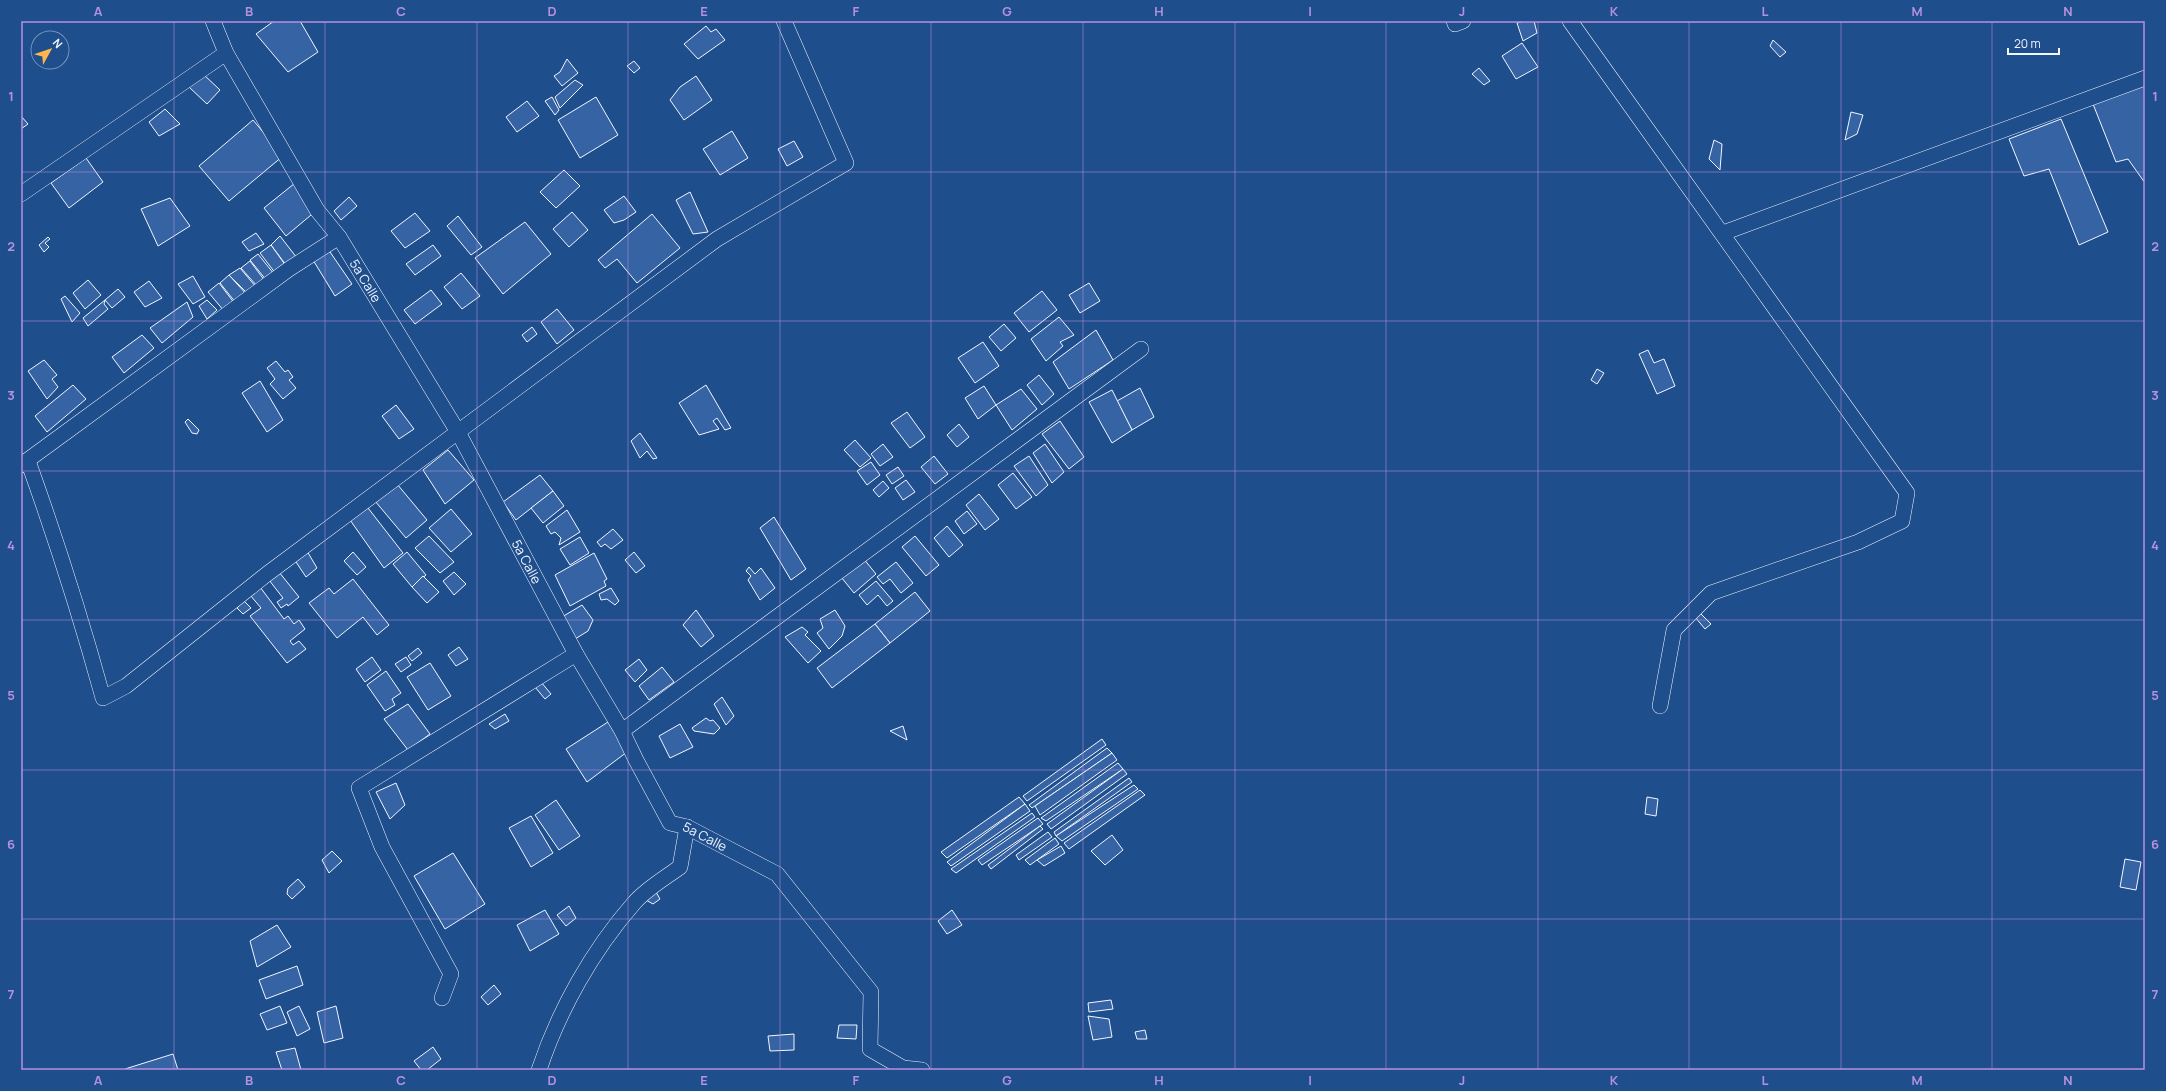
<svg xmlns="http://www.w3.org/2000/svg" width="2166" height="1091" font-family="Manrope,sans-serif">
<rect width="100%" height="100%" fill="#1f4e8c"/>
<g fill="#3563a3" stroke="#f2f6ff">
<polygon points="274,21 300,21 318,52 288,72 256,34"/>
<polygon points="1524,21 1534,21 1537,33 1523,41 1517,23"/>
<polygon points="706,26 711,32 716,29 725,40 698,59 684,44"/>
<polygon points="1773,40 1786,52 1780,57 1770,46"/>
<polygon points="1522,43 1538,67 1516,79 1502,56"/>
<polygon points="567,59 578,73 562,86 554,76 560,72"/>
<polygon points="634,61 640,68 634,73 627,66"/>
<polygon points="1479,68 1490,81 1484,85 1472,74"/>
<polygon points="202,73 220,90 207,104 189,87"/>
<polygon points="696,76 712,100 684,120 670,100 680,87"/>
<polygon points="575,80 583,85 560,108 555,97"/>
<polygon points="2145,83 2145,183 2128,159 2116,162 2093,104"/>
<polygon points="552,97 559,110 555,115 545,101"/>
<polygon points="596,97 618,135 580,158 558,120"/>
<polygon points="527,101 539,116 517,132 506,117"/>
<polygon points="165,109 180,124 159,136 149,122"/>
<polygon points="1851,112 1863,115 1857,134 1845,140"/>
<polygon points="21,116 28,124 21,129"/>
<polygon points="2061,119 2108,232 2079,245 2049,169 2024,176 2009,139"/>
<polygon points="253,120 283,156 229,201 199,166"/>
<polygon points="732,131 748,158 720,175 703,149"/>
<polygon points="1714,140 1722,144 1720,170 1709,159"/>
<polygon points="794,141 803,157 787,166 778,149"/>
<polygon points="86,158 103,182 69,208 51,183"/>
<polygon points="564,170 580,186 556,208 540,192"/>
<polygon points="295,183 317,210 286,236 264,208"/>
<polygon points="690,192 708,232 693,234 676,200"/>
<polygon points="624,196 636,212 624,220 614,223 604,210"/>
<polygon points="349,197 357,206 341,220 334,211"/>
<polygon points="170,198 190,226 158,246 141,209"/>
<polygon points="572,212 588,230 569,247 553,229"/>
<polygon points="415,213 430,231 405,248 391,231"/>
<polygon points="652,214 680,248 637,283 617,259 605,268 598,260"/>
<polygon points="458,216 482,247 471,255 447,226"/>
<polygon points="525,222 551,254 503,294 475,258"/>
<polygon points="256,233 264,244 249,251 242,242"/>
<polygon points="280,236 297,258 289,269 271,245"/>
<polygon points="48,237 50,239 45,243 49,247 44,252 39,245"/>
<polygon points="271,245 286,266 276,274 260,253"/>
<polygon points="433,245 441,256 415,275 406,264"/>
<polygon points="328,249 352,284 335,296 313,260"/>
<polygon points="258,254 274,274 267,281 250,260"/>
<polygon points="250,261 265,281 257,286 241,268"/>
<polygon points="240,268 256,287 248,294 229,275"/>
<polygon points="461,273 480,296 462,309 444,287"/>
<polygon points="229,275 247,295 236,303 220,283"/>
<polygon points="193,276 205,297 193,304 178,284"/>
<polygon points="88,280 101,295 85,309 73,293"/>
<polygon points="149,281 162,298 145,307 134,292"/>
<polygon points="219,283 235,304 225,312 208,292"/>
<polygon points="1089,283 1100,301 1080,313 1069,295"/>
<polygon points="118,289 125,297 112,308 105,300"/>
<polygon points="431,290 442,304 415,324 404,310"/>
<polygon points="1042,291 1057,310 1029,332 1014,313"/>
<polygon points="65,296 80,313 72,322 61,299"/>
<polygon points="105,300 104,304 108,309 88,326 83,318"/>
<polygon points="207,300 217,310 207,319 199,306"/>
<polygon points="187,302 193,317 162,343 150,328"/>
<polygon points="557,309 574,330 557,344 541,322"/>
<polygon points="1059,317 1074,335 1060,342 1063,346 1046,361 1031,339"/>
<polygon points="1004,324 1016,338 1001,351 989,337"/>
<polygon points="532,327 537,334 527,342 522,335"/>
<polygon points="1096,330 1113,360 1069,389 1053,362"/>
<polygon points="142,335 154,348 124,373 112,357"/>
<polygon points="983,342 999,366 975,383 958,358"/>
<polygon points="1648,350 1654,363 1664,359 1675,386 1657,394 1639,354"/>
<polygon points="44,360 57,375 52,379 58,387 47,399 28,371"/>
<polygon points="276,361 285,372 288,370 293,377 289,380 296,388 283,399 270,384 275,379 267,368"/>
<polygon points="1597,369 1604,373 1597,384 1591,380"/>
<polygon points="1039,375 1054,394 1042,405 1027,385"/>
<polygon points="260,381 283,420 267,432 242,393"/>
<polygon points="73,385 86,399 47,432 35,416"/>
<polygon points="706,385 731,428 725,430 717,418 713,421 719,429 699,435 679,403"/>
<polygon points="984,386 996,405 978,419 965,398"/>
<polygon points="1140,388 1154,417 1132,430 1117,401"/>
<polygon points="1021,389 1037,409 1012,430 996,405"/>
<polygon points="1112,390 1132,430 1112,443 1089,402"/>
<polygon points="396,405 414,429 399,439 382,416"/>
<polygon points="907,412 925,437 910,448 891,423"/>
<polygon points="188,419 199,430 197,434 192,433 185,422"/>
<polygon points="1060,421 1084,457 1069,469 1042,434"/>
<polygon points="959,424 969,437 957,447 947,435"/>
<polygon points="640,433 657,458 653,459 647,451 640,458 631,441"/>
<polygon points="855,440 871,458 860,467 844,450"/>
<polygon points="883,444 893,457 880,466 871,454"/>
<polygon points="1045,444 1064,472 1052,483 1033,453"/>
<polygon points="448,450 474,480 445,504 423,470"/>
<polygon points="934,456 948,474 935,484 921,467"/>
<polygon points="1029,456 1048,485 1036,496 1014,466"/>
<polygon points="871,462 880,475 867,485 857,471"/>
<polygon points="898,467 904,476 892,484 886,475"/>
<polygon points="1013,473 1032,497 1016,509 998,485"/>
<polygon points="540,475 553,491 516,520 503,502"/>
<polygon points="906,480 915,492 903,500 895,488"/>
<polygon points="883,481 889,488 879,497 873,490"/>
<polygon points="397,484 427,520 406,538 375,501"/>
<polygon points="553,491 564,506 543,523 531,508"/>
<polygon points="979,494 999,519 985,530 966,505"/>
<polygon points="368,508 403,553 384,568 350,520"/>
<polygon points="451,509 472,534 451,552 429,528"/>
<polygon points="567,510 580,532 559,545 561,538 555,532 551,534 546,526"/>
<polygon points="967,511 977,524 964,534 955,521"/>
<polygon points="774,517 806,569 791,580 760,528"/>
<polygon points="947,526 963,545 949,557 934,538"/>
<polygon points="613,529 623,540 611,549 605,544 601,547 597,542"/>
<polygon points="429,536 454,562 440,573 415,548"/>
<polygon points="915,536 939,565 926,576 902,547"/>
<polygon points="580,537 589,553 570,565 560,549"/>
<polygon points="307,551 317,568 306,577 294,559"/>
<polygon points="353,552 366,567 357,575 344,561"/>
<polygon points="407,552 426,575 412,587 393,564"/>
<polygon points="634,552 645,566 636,573 625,560"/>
<polygon points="594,553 607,579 604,581 606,586 570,606 555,575"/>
<polygon points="863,558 876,574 854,593 841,577"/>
<polygon points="896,562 913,583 901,593 890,579 883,584 877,577"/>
<polygon points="749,567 755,574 761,568 775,588 760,600 748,580 751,576 746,571"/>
<polygon points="279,572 299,597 288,606 287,604 281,608 277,602 283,598 269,580"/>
<polygon points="454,572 466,584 454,595 443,581"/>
<polygon points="423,576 439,592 427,603 412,587"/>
<polygon points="353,579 389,625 377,635 363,617 337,638 309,603 329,588 334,594"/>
<polygon points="876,581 893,601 887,606 878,595 867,605 859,595"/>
<polygon points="260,587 284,619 288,616 294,624 299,620 305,629 290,641 293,645 299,641 306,649 287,663 250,616 261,608 250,595"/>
<polygon points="611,588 619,601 615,605 607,599 601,600 599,594"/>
<polygon points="915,592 930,611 890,643 875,624"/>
<polygon points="244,601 251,608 243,614 237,608"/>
<polygon points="582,605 593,620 588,631 575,639 562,617"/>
<polygon points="696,610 714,636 701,647 683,625"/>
<polygon points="835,610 845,626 842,636 829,649 817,633 823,628 820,619"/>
<polygon points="1700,613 1711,624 1705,629 1695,617"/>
<polygon points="875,624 890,643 832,688 817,668"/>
<polygon points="802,627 808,632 805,635 821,651 808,663 785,637"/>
<polygon points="459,647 468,659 456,666 448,655"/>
<polygon points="418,648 422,653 412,661 408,656"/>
<polygon points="372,657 381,670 365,682 356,669"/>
<polygon points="406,657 411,665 401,672 395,664"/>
<polygon points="639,659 647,670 635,682 625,670"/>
<polygon points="430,663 451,696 428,710 407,677"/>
<polygon points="662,667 674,682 649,700 639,686"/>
<polygon points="386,671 401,693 392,699 395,705 385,711 367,685"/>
<polygon points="541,682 551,694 545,699 535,687"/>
<polygon points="722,697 734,716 726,725 714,704"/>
<polygon points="408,704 430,734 408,750 384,719"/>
<polygon points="505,714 509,721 495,729 489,724"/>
<polygon points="706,718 710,721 713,720 720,728 714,734 694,731 692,728"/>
<polygon points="608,722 627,752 587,782 566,749"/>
<polygon points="680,724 693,747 670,758 659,736"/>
<polygon points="903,726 907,740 890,731"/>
<polygon points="1102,739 1106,745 1027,801 1023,796"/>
<polygon points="1107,748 1112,753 1032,808 1029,805"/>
<polygon points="1112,753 1117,760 1040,815 1035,806"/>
<polygon points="1118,763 1123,769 1046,821 1041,818"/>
<polygon points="1123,769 1127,774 1051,829 1047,824"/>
<polygon points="1129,778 1132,782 1056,836 1054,832"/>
<polygon points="396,783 405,805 390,819 376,792"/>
<polygon points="1134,785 1138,789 1062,841 1056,836"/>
<polygon points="1140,790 1145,795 1069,849 1064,843"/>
<polygon points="1019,797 1025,804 947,858 941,852"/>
<polygon points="1647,797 1658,799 1656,816 1645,814"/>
<polygon points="556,800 580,836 559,850 535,815"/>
<polygon points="1025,804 1030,811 951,866 947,862"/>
<polygon points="1032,813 1035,817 956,873 951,869"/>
<polygon points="531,816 553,853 531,867 509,828"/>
<polygon points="1038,818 1043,824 982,865 978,860"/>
<polygon points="1040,826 1043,829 991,869 988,865"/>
<polygon points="1048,832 1052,837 1019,860 1016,855"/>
<polygon points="1112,835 1123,850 1105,865 1091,851"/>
<polygon points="1055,838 1059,844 1030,865 1025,860"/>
<polygon points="1061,846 1065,853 1044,866 1037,860"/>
<polygon points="332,851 342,861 329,873 322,860"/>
<polygon points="453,853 485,904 445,929 414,876"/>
<polygon points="2125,859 2141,862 2136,890 2120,887"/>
<polygon points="298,879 305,887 292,899 287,894 288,888"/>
<polygon points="656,892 660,899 653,904 646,900"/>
<polygon points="569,906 576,918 566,926 557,915"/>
<polygon points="545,910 559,934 530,951 517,925"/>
<polygon points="952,910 962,925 947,934 938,921"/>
<polygon points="277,925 291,947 257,967 250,941"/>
<polygon points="297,966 303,985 266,999 259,980"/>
<polygon points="494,985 501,994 488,1005 481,997"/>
<polygon points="1111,1000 1113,1009 1089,1012 1088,1003"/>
<polygon points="280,1006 287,1023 267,1030 260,1014"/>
<polygon points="299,1006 310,1029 297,1036 287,1012"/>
<polygon points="336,1006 343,1038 324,1043 317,1012"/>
<polygon points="1088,1016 1109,1019 1112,1037 1093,1040"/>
<polygon points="839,1025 857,1025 856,1039 837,1038"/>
<polygon points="1145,1030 1147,1039 1137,1039 1135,1032"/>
<polygon points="794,1034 794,1050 770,1051 768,1036"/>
<polygon points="433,1047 441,1059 427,1070 421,1070 414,1061"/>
<polygon points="295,1048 301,1070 282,1070 276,1052"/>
<polygon points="173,1054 178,1070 125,1070 125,1069"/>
</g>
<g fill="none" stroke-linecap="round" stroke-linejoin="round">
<defs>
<g id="minor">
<path id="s1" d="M213 21 226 53 317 210 339 237 458 432 576 654 622 731 636 760 670 823 687 827 777 874 871 992 870 1049 903 1068 922 1070"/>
<polyline points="1454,21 1455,24 1463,21"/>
<polyline points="1570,21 1907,493 1902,521 1858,542 1711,593 1674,630 1660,706"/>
<polyline points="21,194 226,53"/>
<polyline points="1723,233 2145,78"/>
<path d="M28 461C56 539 81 618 103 698L126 686 267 574 717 239 846 163 784 21"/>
<polyline points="21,465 289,269 339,237"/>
<polyline points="622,731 1141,349"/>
<polyline points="442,998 451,974 382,847 359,788 576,654"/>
<path d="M539 1070C559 1010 592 951 634 903 646 889 665 878 680 867L687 827"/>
</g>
</defs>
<use href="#minor" stroke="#f2f6ff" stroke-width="16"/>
<use href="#minor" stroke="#1f4e8c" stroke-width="15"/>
</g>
<path fill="none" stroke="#b691df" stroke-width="1" stroke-opacity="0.55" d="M174 21V1070M325 21V1070M477 21V1070M628 21V1070M780 21V1070M931 21V1070M1083 21V1070M1235 21V1070M1386 21V1070M1538 21V1070M1689 21V1070M1841 21V1070M1992 21V1070M21 172H2145M21 321H2145M21 471H2145M21 620H2145M21 770H2145M21 919H2145"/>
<g text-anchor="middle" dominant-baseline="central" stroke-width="3" stroke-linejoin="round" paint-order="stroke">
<g font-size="13" fill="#f2f6ff" stroke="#1f4e8c">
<text stroke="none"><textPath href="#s1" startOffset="302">5a Calle</textPath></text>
<text stroke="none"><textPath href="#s1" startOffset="626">5a Calle</textPath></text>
<text stroke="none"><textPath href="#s1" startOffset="962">5a Calle</textPath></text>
</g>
</g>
<rect width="2166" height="1091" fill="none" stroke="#1f4e8c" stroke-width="44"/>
<g transform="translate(50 50) rotate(50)"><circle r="19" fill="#1f4e8c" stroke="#7391ba"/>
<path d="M0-3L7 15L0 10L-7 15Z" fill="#ffb74d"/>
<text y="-6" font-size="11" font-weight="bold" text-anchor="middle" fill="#f2f6ff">N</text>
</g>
<path d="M2008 48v6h51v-6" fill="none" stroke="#f2f6ff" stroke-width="2"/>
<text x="2014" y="48" font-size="12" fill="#f2f6ff" stroke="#1f4e8c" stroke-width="3" paint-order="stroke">20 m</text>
<rect x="22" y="22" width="2122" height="1047" fill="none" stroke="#b691df" stroke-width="1.5"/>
<g font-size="13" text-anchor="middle" font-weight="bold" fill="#b691df">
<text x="98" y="16">A</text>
<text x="249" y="16">B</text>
<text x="401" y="16">C</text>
<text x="552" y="16">D</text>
<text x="704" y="16">E</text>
<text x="856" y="16">F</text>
<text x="1007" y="16">G</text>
<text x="1159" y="16">H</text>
<text x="1310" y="16">I</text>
<text x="1462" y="16">J</text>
<text x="1614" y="16">K</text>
<text x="1765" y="16">L</text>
<text x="1917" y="16">M</text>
<text x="2068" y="16">N</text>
<text x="11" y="101">1</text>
<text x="2155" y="101">1</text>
<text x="11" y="251">2</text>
<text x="2155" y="251">2</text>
<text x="11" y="400">3</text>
<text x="2155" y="400">3</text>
<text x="11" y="550">4</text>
<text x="2155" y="550">4</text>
<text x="11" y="700">5</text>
<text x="2155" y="700">5</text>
<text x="11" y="849">6</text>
<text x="2155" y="849">6</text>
<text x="11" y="999">7</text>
<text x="2155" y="999">7</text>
<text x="98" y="1085">A</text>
<text x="249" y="1085">B</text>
<text x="401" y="1085">C</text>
<text x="552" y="1085">D</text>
<text x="704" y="1085">E</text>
<text x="856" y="1085">F</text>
<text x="1007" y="1085">G</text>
<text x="1159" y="1085">H</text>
<text x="1310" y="1085">I</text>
<text x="1462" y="1085">J</text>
<text x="1614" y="1085">K</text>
<text x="1765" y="1085">L</text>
<text x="1917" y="1085">M</text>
<text x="2068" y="1085">N</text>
</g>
</svg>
